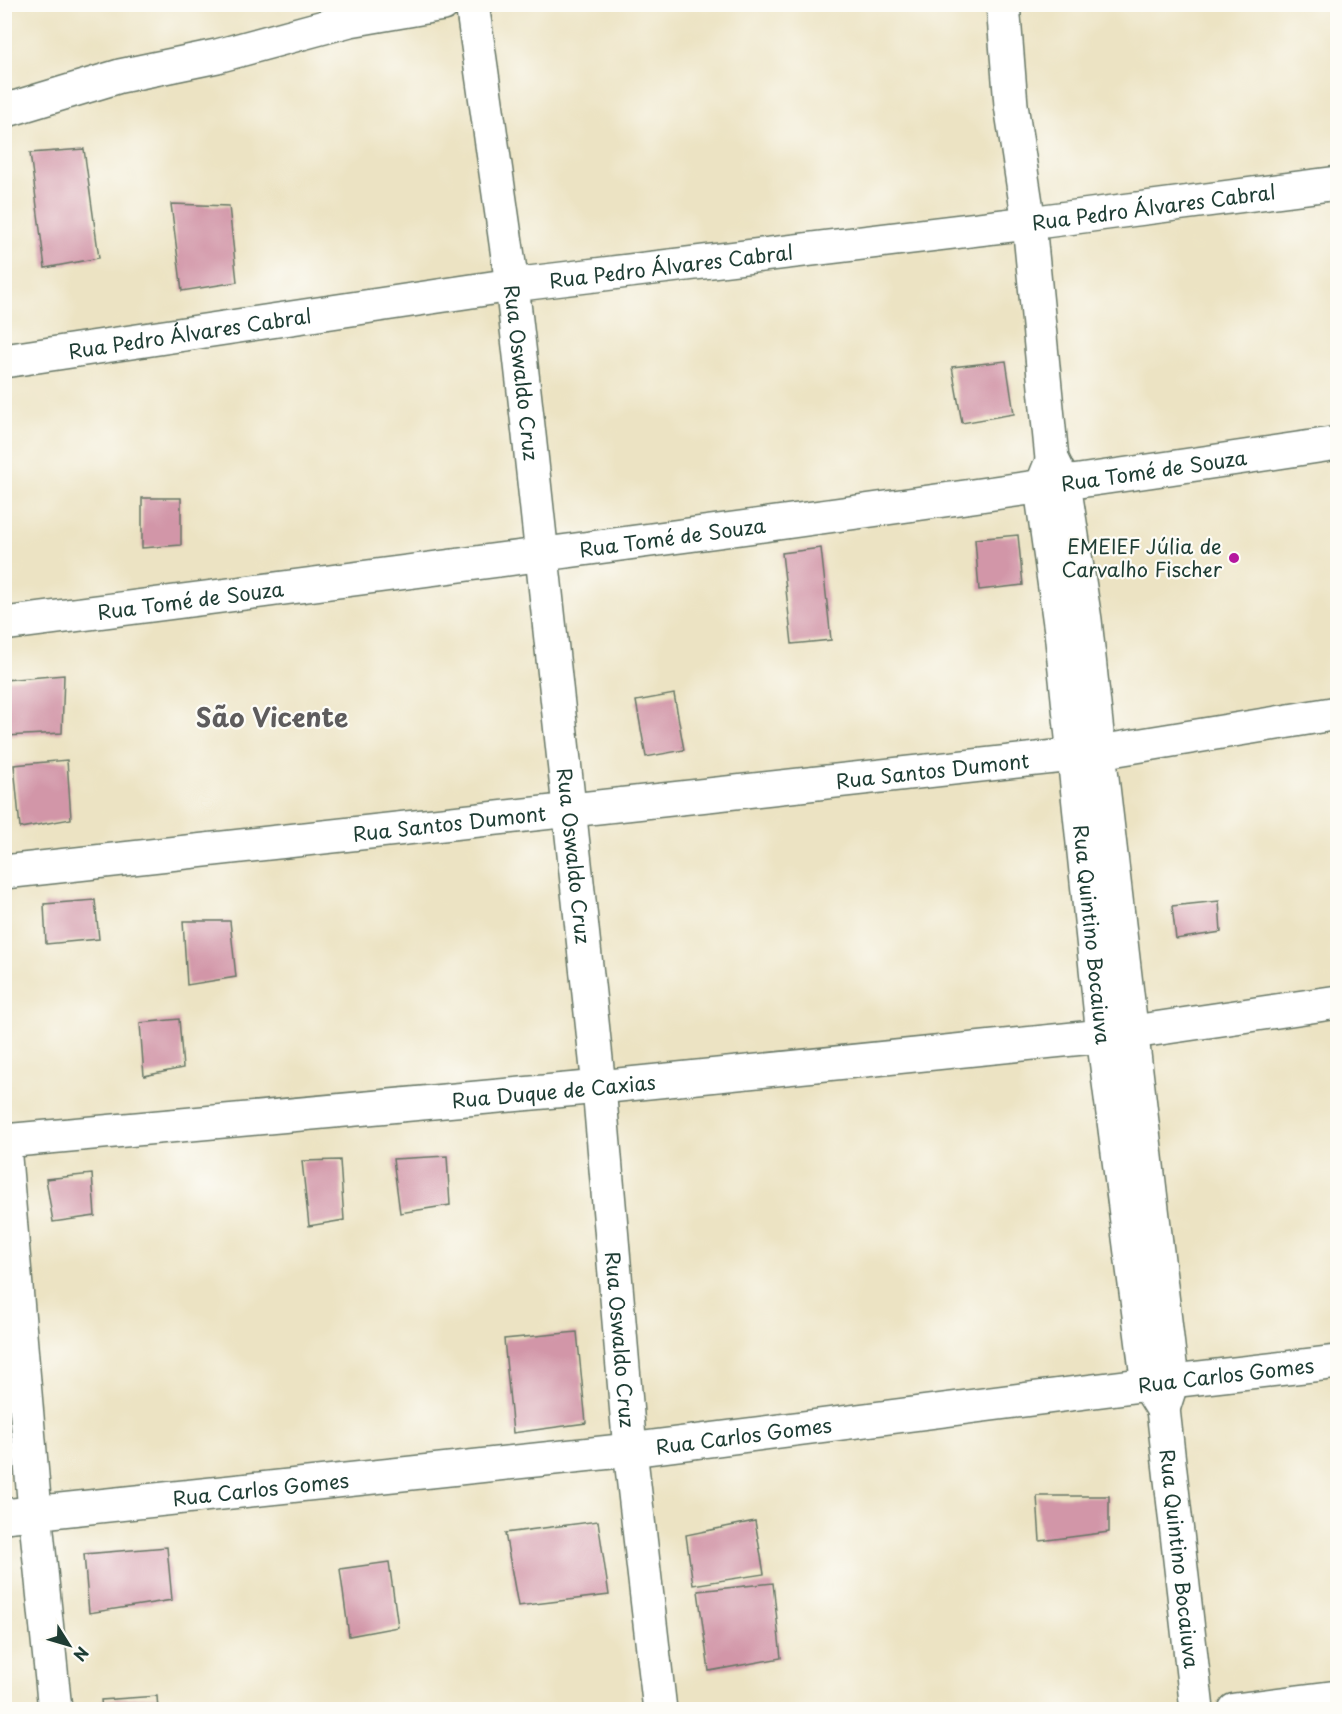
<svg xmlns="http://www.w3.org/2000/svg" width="1342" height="1714" font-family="'Playpen Sans',sans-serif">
<rect width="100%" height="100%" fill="#fdfcf7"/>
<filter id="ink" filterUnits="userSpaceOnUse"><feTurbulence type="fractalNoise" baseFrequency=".0167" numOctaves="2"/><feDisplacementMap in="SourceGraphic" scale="12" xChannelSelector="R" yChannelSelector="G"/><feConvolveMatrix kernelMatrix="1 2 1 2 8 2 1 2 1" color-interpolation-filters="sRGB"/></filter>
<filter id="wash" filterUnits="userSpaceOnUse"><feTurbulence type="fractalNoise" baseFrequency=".008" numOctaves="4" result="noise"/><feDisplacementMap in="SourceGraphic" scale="24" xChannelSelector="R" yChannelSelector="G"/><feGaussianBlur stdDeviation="1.35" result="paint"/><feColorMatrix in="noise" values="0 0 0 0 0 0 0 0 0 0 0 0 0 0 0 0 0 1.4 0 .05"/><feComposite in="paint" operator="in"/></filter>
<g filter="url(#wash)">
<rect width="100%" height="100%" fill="#ece3c3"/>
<g id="blocks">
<g fill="#d296a8">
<polygon points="84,149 99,258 45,268 30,153"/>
<polygon points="171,204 229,206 237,282 182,291"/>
<polygon points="1006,361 1014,414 962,423 952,367"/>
<polygon points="142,498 181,498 181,545 142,548"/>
<polygon points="1018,535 1023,585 979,590 975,539"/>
<polygon points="821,548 831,640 792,644 782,553"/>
<polygon points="64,675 62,733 6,736 4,680"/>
<polygon points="674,694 684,750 646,757 636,701"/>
<polygon points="67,760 71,819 20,828 14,765"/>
<polygon points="95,900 99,939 46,944 44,904"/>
<polygon points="1219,901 1221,932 1176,939 1172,906"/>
<polygon points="183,921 230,921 236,977 187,985"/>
<polygon points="179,1019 183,1068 144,1076 140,1023"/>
<polygon points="447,1156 450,1205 400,1213 393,1159"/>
<polygon points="340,1160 344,1220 309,1226 302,1161"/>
<polygon points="92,1174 95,1216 53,1222 46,1179"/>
<polygon points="577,1332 586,1423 513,1433 504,1339"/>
<polygon points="1037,1496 1109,1496 1109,1532 1040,1541"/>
<polygon points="598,1521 609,1595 518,1606 505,1533"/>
<polygon points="755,1521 764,1574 693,1585 686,1535"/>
<polygon points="167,1547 172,1600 89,1613 84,1554"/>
<polygon points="389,1562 398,1627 349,1636 340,1569"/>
<polygon points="773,1583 781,1658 709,1671 698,1591"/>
<polygon points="4,1670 7,1670 10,1704 4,1704"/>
<polygon points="157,1696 158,1710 102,1710 101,1700"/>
</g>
</g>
</g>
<g filter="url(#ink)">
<use href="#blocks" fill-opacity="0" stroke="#677766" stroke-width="1.5"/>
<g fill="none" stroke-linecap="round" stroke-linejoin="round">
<defs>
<g id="minor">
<path id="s1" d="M472 4 512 285 529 435 599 1087 630 1450 660 1710"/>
<polyline points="1003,4 1011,105 1029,223 1052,459 1064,484 1085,620 1099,752 1172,1381 1163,1409"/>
<polyline points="4,111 120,76 217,56 350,20 443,4"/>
<path id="s2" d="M4 361 512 285 1029 223 1338 183"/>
<path id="s3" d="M1049 468 1041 488 1061 631 1103 1036 1148 1385 1163 1409 1197 1710"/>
<path id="s4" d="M4 624C449 567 894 510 1338 443"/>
<polyline points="1099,752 1338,713"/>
<path id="s5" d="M4 872 1073 755"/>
<polyline points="1133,1032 1338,1002"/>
<path id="s6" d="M4 1141 599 1087 1103 1036"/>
<polyline points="4,1146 35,1511 55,1710"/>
<path id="s7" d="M4 1516 630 1450 1172 1381 1338 1362"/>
<polyline points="1235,1710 1338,1697"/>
</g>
</defs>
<use href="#minor" stroke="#677766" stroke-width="36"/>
<use href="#minor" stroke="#fff" stroke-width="33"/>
</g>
</g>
<circle fill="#b5179e" stroke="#fdfcf7" stroke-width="2" cx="1234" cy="558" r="6"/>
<g text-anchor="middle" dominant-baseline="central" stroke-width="4.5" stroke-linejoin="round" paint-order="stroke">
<g font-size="20" fill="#1f3d34" stroke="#fdfcf7">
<text stroke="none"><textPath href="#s2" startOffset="1160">Rua Pedro Álvares Cabral</textPath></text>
<text stroke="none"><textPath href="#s2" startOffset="674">Rua Pedro Álvares Cabral</textPath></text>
<text stroke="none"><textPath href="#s2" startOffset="188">Rua Pedro Álvares Cabral</textPath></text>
<text stroke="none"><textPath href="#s1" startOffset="372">Rua Oswaldo Cruz</textPath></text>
<text stroke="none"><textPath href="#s4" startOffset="1160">Rua Tomé de Souza</textPath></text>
<text stroke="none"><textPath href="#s4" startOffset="674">Rua Tomé de Souza</textPath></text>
<text stroke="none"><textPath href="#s4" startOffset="188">Rua Tomé de Souza</textPath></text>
<text stroke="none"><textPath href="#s5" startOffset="934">Rua Santos Dumont</textPath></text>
<text stroke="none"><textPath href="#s5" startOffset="448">Rua Santos Dumont</textPath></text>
<text stroke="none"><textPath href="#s1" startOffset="858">Rua Oswaldo Cruz</textPath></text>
<text stroke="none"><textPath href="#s3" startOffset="471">Rua Quintino Bocaiuva</textPath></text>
<text stroke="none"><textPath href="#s6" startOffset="552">Rua Duque de Caxias</textPath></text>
<text stroke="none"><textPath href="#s1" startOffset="1344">Rua Oswaldo Cruz</textPath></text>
<text stroke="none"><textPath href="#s7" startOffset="1230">Rua Carlos Gomes</textPath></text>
<text stroke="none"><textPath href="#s7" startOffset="744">Rua Carlos Gomes</textPath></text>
<text stroke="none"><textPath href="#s7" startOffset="258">Rua Carlos Gomes</textPath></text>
<text stroke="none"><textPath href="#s3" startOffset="1104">Rua Quintino Bocaiuva</textPath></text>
</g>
<g font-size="20" fill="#1f3d34" stroke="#fdfcf7" text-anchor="end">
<text x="1222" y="546">EMEIEF Júlia de<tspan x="1222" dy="23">Carvalho Fischer</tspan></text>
</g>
<g font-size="26" font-weight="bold" fill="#5e5c5d" stroke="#fdfcf7">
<text x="272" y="716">São Vicente</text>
</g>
</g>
<rect width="1342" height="1714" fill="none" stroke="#fdfcf7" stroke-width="24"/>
<g transform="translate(69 1645) rotate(127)" stroke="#fdfcf7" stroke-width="4.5" paint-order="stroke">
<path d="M0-4.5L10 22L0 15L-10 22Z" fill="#1f3d34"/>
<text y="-9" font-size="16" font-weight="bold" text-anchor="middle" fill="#1f3d34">N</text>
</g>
</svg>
